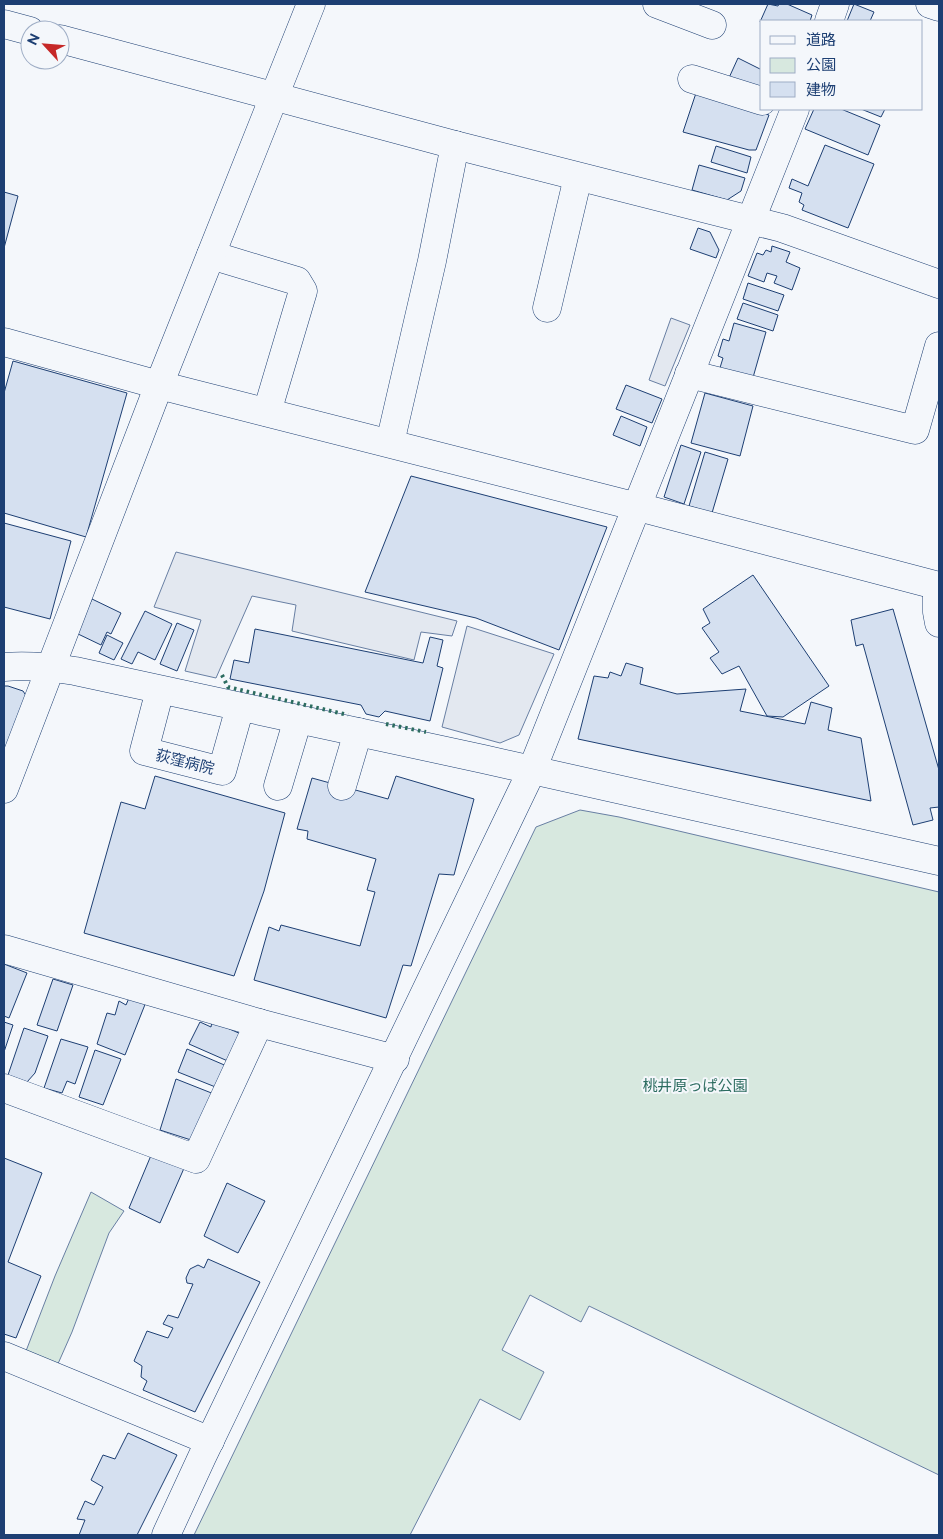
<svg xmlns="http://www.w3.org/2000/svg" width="943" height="1539" font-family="Raleway,'Noto Sans JP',sans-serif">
<rect width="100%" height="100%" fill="#f4f7fb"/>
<g fill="#d7e8df" stroke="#687fa3">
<polygon points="580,810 619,817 939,892 939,1475 589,1306 581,1322 530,1295 502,1350 544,1372 520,1420 480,1399 410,1535 194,1535 536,827"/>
<polygon points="91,1192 124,1211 109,1233 72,1332 57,1366 26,1351 55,1276"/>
</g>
<g fill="#e3e8f0" stroke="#687fa3">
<polygon points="671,318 690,325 665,386 649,380"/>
<polygon points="176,552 457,621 452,636 421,632 414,660 292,631 296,605 252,596 216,678 185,671 201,620 154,607"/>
<polygon points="467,626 554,654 519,735 500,743 442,727"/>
</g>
<g fill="#d5e0f0" stroke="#1d3f73">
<polygon points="768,4 778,6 779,4 787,4 812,15 810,21 762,21 762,23 760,22"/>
<polygon points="854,4 874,12 870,21 847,21"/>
<polygon points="738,58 762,70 762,96 728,80"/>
<polygon points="696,93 769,115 756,150 749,150 683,132"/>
<polygon points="814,109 841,109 880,125 868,155 805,129"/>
<polygon points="861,109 885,109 881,117"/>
<polygon points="825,145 874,164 848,228 802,210 804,205 799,202 802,193 789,188 792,179 808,186"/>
<polygon points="716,146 751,157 747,173 711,162"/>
<polygon points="699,165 745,178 741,191 727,200 692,190"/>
<polygon points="4,192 18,196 4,248"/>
<polygon points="698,228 710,232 719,250 716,258 690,249"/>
<polygon points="772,246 790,252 786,262 800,268 792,290 774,283 777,276 767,273 764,282 748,276 757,253 763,255 766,250 771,252"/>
<polygon points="748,283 784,295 778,311 743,299"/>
<polygon points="743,303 778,315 773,331 737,319"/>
<polygon points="734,323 766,332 752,381 719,371 723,358 718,356 723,339 729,341"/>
<polygon points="13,361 127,393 86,537 4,513 4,393"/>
<polygon points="626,385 662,399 652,423 616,409"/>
<polygon points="705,393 753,406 740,456 691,443"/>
<polygon points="621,416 647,427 640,446 613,435"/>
<polygon points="681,445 701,452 684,504 664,497"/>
<polygon points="705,452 728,459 712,513 689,506"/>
<polygon points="411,476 607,527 559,650 476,618 365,592"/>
<polygon points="4,523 71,541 50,619 4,607"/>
<polygon points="753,575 829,686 783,717 767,716 739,666 722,674 710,658 719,652 702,628 710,623 703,609"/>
<polygon points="92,599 121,613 111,634 107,632 101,645 76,633"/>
<polygon points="893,609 939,770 939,807 930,808 933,820 913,825 863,644 856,646 851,620"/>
<polygon points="145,611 172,624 155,660 138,652 132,664 121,659"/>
<polygon points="177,623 194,630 177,671 160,664"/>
<polygon points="255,629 423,663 430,637 443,640 437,666 443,668 430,721 385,711 379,717 366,714 361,705 230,679 234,660 249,663"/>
<polygon points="107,635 123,643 114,660 99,653"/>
<polygon points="626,663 643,668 640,684 677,694 746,689 740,711 805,724 811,702 832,708 828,730 861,738 871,801 578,739 594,676 608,678 610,672 621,676"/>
<polygon points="4,686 8,686 23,691 27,697 4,754"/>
<polygon points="155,776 285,813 264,891 234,976 84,933 121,802 145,809"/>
<polygon points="396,776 474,799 454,875 439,874 411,966 403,965 386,1018 254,980 269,927 279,931 281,925 360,946 375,892 367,890 376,859 307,839 308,831 297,829 312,778 388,799"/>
<polygon points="4,964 27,973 9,1018 4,1016"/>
<polygon points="53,979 73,985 57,1031 37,1025"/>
<polygon points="129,998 146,1002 125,1055 97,1044 107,1013 115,1015 119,1001 126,1005"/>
<polygon points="212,1021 243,1035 230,1062 189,1044 200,1022 211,1027"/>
<polygon points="4,1022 13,1025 4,1052"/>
<polygon points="24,1028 48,1036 35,1073 27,1082 8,1075"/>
<polygon points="61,1039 88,1047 75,1084 67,1081 62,1093 44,1088"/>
<polygon points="187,1049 229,1067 218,1088 178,1072"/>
<polygon points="95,1050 121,1059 103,1105 79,1097"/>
<polygon points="176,1079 214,1094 191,1140 160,1130"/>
<polygon points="152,1153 185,1166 160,1223 129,1208"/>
<polygon points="4,1158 42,1173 8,1262 41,1276 16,1338 4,1334"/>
<polygon points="227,1183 265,1201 238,1253 204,1236"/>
<polygon points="208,1259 260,1282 195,1412 143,1390 147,1381 141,1377 142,1366 134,1361 147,1331 168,1338 173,1328 163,1324 168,1315 178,1318 193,1284 187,1283 186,1278 190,1269 198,1265 204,1268"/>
<polygon points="128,1433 177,1455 137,1535 79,1535 85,1520 77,1519 85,1501 94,1505 103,1487 91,1480 103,1455 115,1459"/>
</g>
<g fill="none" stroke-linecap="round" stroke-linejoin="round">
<defs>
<g id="minor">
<polyline points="657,4 712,25"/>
<polyline points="930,4 939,7"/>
<polyline points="829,21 835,4"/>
<polyline points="4,24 30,31"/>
<polyline points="60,39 455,145 782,228 939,284"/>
<polyline points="692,79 762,101"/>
<polyline points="211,255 297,281 303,291 267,412"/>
<polyline points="547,308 578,177"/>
<polyline points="4,342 159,385 638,507 939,586"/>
<polyline points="689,374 915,430 939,346"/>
<polyline points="390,443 432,261 455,145"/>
<polyline points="937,586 937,612 939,623"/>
<path d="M4 667C28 665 50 667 75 671L483 759 939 861"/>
<polyline points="160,690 144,751 222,771 240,707"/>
<polyline points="278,786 298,719"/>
<polyline points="342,786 358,732"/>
<polyline points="4,789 159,385 311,4"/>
<polyline points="4,949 259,1023 395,1059"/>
<polyline points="4,1088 196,1159 259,1023"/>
<polyline points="4,1356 210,1441"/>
<polyline points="166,1535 202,1457 532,770 795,109"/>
</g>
</defs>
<use href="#minor" stroke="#1d3f73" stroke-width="29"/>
<use href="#minor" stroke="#f4f7fb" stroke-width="28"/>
<g stroke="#2c6c60" stroke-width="4" stroke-dasharray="2.5 4" stroke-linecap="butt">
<polyline points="222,675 228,687 348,715"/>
<polyline points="386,724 426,732"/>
</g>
</g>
<g text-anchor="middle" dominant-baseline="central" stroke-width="4" stroke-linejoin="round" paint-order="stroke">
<g font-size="15" fill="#1d3f73" stroke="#f4f7fb">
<text transform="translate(185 762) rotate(14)">荻窪病院</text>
</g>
<g font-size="15" fill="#2c6c60" stroke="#f4f7fb">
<text x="695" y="1086">桃井原っぱ公園</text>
</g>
</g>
<rect width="943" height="1539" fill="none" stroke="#1d3f73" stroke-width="10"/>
<rect x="760" y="20" width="162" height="90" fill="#f4f7fb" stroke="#9eadc5"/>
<rect x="770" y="36" width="25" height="8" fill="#f4f7fb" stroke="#9eadc5"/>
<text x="806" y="45" font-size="15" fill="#1d3f73">道路</text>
<rect x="770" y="58" width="25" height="15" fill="#d7e8df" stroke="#9eadc5"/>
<text x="806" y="70" font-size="15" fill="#1d3f73">公園</text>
<rect x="770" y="82" width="25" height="15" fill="#d5e0f0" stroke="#9eadc5"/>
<text x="806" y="95" font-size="15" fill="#1d3f73">建物</text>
<g transform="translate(45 45) rotate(296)"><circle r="24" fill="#f4f7fb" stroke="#9eadc5"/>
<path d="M0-4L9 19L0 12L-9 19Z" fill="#c62828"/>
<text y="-8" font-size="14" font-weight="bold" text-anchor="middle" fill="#1d3f73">N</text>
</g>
</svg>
